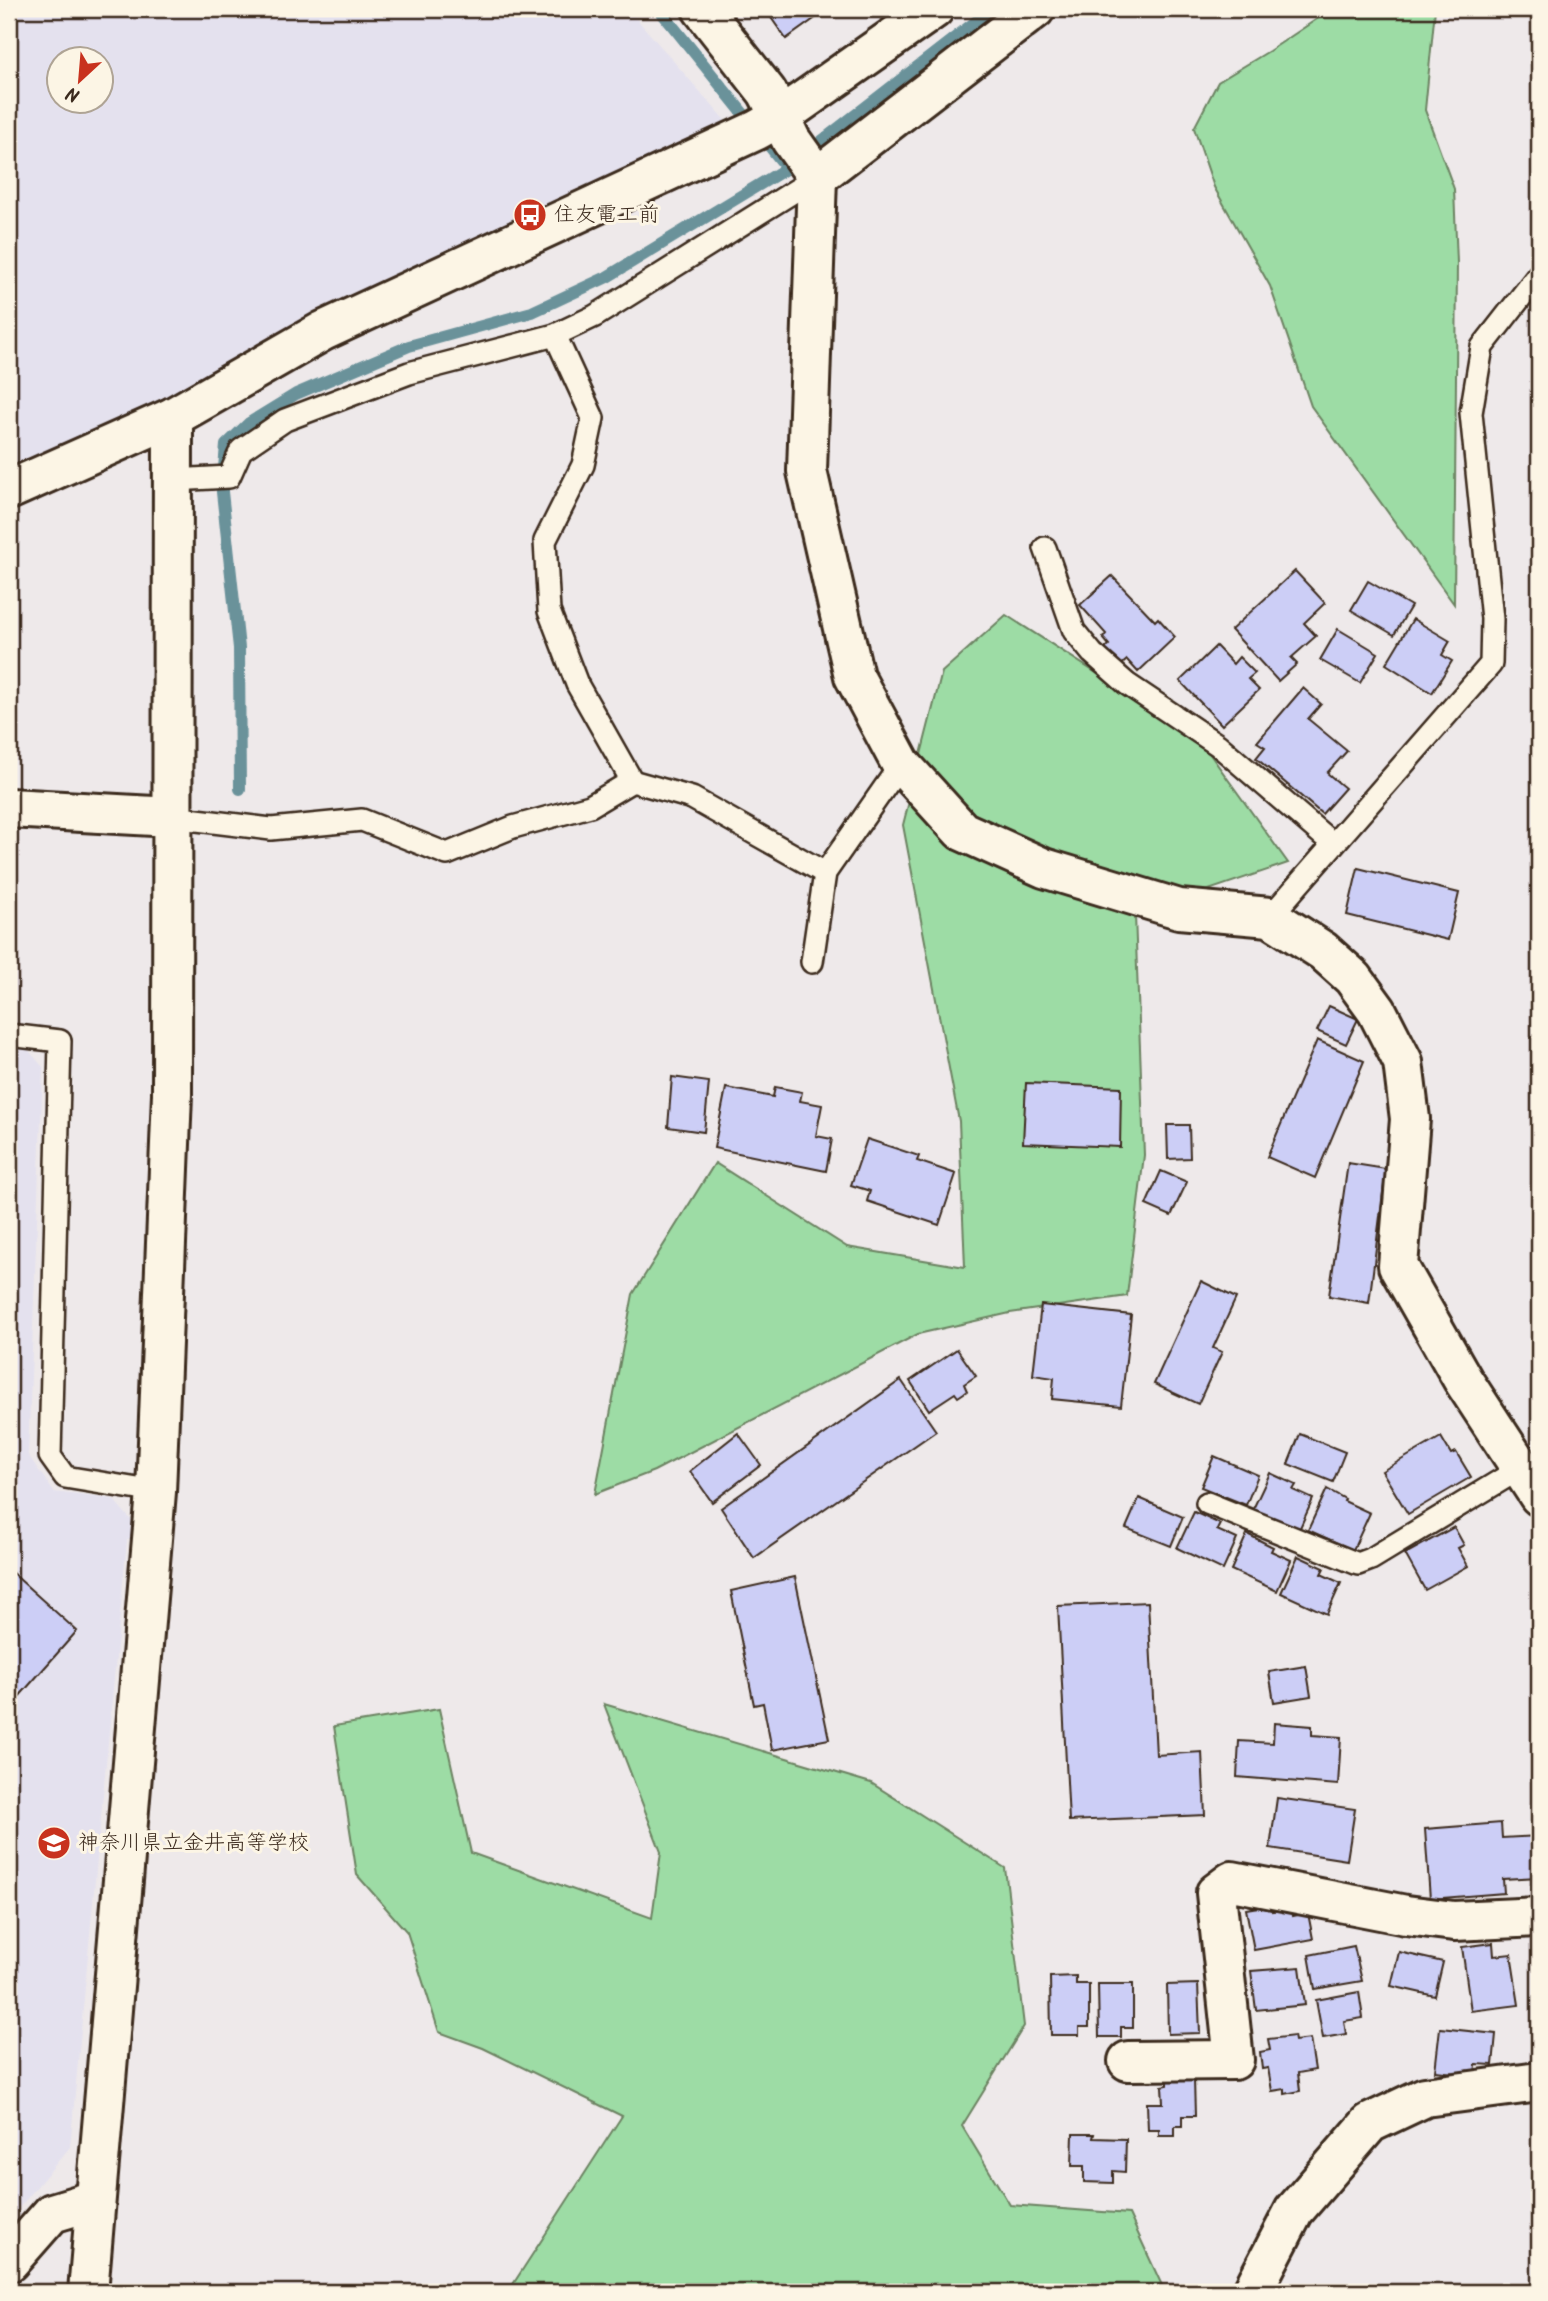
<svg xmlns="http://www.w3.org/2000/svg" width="1548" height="2301" font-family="Kalam,'Klee One',sans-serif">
<rect width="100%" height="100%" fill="#eee9ea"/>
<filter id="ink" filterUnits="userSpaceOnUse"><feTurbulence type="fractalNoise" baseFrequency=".0143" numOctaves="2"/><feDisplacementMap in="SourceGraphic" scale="14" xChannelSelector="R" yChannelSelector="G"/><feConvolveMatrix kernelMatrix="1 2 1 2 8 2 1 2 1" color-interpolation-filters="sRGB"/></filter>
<g filter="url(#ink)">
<g fill="#e4e1ee" fill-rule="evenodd">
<path d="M9 9H628L729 125 196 383 9 471ZM60 60H102V102H60Z"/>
<polygon points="9,1044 24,1045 43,1067 28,1455 54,1492 113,1499 138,1528 135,1538 127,1540 70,2147 9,2220"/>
</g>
<g fill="#9ddca5" stroke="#6c8362" stroke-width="2">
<polygon points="1332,9 1435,9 1425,110 1454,189 1457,263 1454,604 1311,406 1270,286 1214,187 1194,128 1218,82 1269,51"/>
<polygon points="1006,615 1199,739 1288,863 1135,915 1144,1155 1127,1296 1010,1313 918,1334 654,1471 595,1494 633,1294 715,1163 847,1247 965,1267 959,1121 903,825 942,672"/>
<polygon points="604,1704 871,1783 1005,1868 1024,2026 962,2126 1010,2205 1129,2214 1165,2292 508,2292 622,2116 483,2048 439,2032 407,1932 357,1875 334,1726 439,1709 471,1853 652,1918 661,1852"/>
</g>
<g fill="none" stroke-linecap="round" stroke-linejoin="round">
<g stroke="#6b929a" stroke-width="12">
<polyline points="659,9 787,168"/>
<polyline points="240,789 239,648 222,492 226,445 249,423 296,394 409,346 532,312 607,277 787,168 992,9"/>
</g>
</g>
<g fill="#cccef6" stroke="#3b2a1e" stroke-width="2">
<polygon points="765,9 828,9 786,39"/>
<polygon points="1295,571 1325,603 1304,623 1316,636 1291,658 1297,664 1278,681 1231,630"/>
<polygon points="1112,576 1155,621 1158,618 1175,637 1138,672 1127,660 1119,667 1104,650 1109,645 1103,638 1106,634 1080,605"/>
<polygon points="1368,581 1411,606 1394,635 1351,610"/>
<polygon points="1413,619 1450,641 1442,655 1452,661 1432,693 1386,664"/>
<polygon points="1338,629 1378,653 1360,683 1320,660"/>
<polygon points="1216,646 1233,664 1239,657 1255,673 1248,679 1259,690 1222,725 1180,681"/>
<polygon points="1303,688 1321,704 1308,719 1347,751 1327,773 1345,788 1322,814 1256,758 1265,747 1257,742"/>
<polygon points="1358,868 1459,893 1448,940 1347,915"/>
<polygon points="1329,1006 1358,1019 1346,1044 1317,1031"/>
<polygon points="1317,1040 1364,1061 1315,1178 1267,1157"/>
<polygon points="672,1077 709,1082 704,1132 668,1127"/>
<polygon points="1026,1083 1121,1087 1120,1147 1023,1143"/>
<polygon points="775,1087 802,1092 800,1101 822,1105 816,1136 832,1139 826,1171 714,1148 726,1088 773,1097"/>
<polygon points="1167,1125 1189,1125 1190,1158 1168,1159"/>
<polygon points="867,1139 919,1156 917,1161 956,1174 939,1225 867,1201 870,1191 851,1185"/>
<polygon points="1348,1163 1386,1169 1369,1303 1329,1296"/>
<polygon points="1161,1171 1187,1182 1171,1216 1146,1205"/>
<polygon points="1201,1281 1236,1298 1213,1348 1222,1352 1198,1404 1154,1384"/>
<polygon points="1041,1305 1131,1315 1121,1406 1052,1399 1054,1378 1033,1375"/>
<polygon points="957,1349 976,1376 964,1384 967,1391 958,1397 955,1393 929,1410 910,1381"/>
<polygon points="901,1380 936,1431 754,1558 721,1508"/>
<polygon points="738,1433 761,1465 712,1502 690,1471"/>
<polygon points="1300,1434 1345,1452 1333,1482 1288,1464"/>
<polygon points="1441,1437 1451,1454 1456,1452 1471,1477 1408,1514 1382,1471"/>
<polygon points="1214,1456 1258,1475 1246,1505 1201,1487"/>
<polygon points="1270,1473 1296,1485 1293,1490 1313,1499 1299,1530 1253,1509"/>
<polygon points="1327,1489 1345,1499 1344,1501 1370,1513 1353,1550 1308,1530"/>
<polygon points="1139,1498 1183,1517 1171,1546 1126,1528"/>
<polygon points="1194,1512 1220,1524 1217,1530 1237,1539 1223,1570 1177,1548"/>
<polygon points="1454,1527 1464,1545 1458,1548 1468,1566 1425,1590 1405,1554"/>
<polygon points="1247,1534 1273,1547 1271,1551 1291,1560 1277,1591 1231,1570"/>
<polygon points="1298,1556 1324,1568 1321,1574 1341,1583 1327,1614 1281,1593"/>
<polygon points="9,1570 77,1631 9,1708"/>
<polygon points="795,1577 829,1739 772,1750 763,1703 754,1705 731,1591"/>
<polygon points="1148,1602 1156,1755 1202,1752 1205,1815 1069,1821 1058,1606"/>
<polygon points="1306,1666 1311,1696 1274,1702 1269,1672"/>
<polygon points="1274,1723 1312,1726 1312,1735 1341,1737 1338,1785 1237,1777 1239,1741 1273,1743"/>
<polygon points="1277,1798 1355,1809 1347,1860 1270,1848"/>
<polygon points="1501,1823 1502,1838 1539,1836 1539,1877 1503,1879 1504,1893 1430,1899 1425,1829"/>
<polygon points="1271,1905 1272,1911 1292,1908 1293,1916 1308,1913 1313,1939 1254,1950 1246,1909"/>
<polygon points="1493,1943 1494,1956 1511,1954 1519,2005 1471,2011 1462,1947"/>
<polygon points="1354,1946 1362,1981 1315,1989 1309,1955"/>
<polygon points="1399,1952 1443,1962 1435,1996 1391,1986"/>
<polygon points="1300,1967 1305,2005 1256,2010 1251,1971"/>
<polygon points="1076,1976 1076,1984 1089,1984 1089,2027 1079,2027 1079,2035 1051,2035 1050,1977"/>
<polygon points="1098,1984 1133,1984 1133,2027 1121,2027 1121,2037 1099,2037"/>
<polygon points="1198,1984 1200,2033 1168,2034 1167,1985"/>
<polygon points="1359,1992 1363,2018 1344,2021 1346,2034 1323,2038 1316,2000"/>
<polygon points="1440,2028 1496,2034 1493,2065 1476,2064 1475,2075 1435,2071"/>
<polygon points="1294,2036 1295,2041 1310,2039 1315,2070 1298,2073 1300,2091 1285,2094 1285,2089 1272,2091 1268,2068 1262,2069 1260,2052 1270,2050 1268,2039"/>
<polygon points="1194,2079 1195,2116 1182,2116 1182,2126 1175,2126 1175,2136 1159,2136 1159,2130 1148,2130 1147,2103 1163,2103 1162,2086 1168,2085 1168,2080"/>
<polygon points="1073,2134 1094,2134 1093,2138 1126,2139 1125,2172 1113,2171 1113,2183 1084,2182 1084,2166 1072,2166"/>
</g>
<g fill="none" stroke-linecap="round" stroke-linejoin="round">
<defs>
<g id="lane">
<polyline points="555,335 593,418 583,465 545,541 549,611 577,684 632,781"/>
<polyline points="174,480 229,477 241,450 285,420 409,373 555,335 595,316 817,177"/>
<polyline points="1045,548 1074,631 1092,653 1127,684 1218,745 1333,844"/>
<polyline points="172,817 271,829 362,820 447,854 513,827 590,806 632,781 692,798 825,873"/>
<polyline points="1270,917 1491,664 1492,619 1471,413 1482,347 1539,274"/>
<polyline points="812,962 825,873 901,764"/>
<polyline points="9,1035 60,1041 50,1456 65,1477 156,1492"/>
<polyline points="1207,1503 1358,1564 1371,1559 1521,1468"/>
</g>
<g id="street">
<polyline points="780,117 791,140 817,177 807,471 854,676 901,764 962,831 1044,868 1179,909 1270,917 1323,951 1353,978 1377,1011 1403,1062 1410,1119 1398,1266 1463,1380 1539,1496"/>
<polyline points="817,177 1035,9"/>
<polyline points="9,808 172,817"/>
<polyline points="1128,2061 1234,2060 1216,1893 1232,1881 1406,1915 1454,1921 1539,1917"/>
<polyline points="9,2262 52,2213 95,2200"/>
<polyline points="1252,2292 1294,2211 1370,2123 1425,2097 1539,2082"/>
</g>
<g id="secondary">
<polyline points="702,9 767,92 780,117"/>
<polyline points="9,490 173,417 323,331 757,130 780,117 934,9"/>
<polyline points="88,2292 156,1492 172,1094 173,417"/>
</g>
</defs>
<use href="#lane" stroke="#3b2a1e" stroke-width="26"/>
<use href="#street" stroke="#3b2a1e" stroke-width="44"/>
<use href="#secondary" stroke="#3b2a1e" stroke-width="44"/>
<use href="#lane" stroke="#fcf5e5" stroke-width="21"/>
<use href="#street" stroke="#fcf5e5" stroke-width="38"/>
<use href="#secondary" stroke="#fcf5e5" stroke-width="38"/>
</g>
</g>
<defs>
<symbol id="bus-disc" viewBox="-11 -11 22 22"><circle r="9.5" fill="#c8321e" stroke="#fcf5e5"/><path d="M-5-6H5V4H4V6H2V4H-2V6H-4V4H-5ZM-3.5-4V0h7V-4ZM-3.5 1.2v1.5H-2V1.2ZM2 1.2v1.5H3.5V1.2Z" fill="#fff"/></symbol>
<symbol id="school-disc" viewBox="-11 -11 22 22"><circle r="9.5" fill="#c8321e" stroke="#fcf5e5"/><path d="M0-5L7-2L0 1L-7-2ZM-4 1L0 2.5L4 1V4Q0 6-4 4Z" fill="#fff"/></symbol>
</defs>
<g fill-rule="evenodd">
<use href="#bus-disc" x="511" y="196" width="38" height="38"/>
<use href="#school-disc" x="35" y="1824" width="38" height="38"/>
</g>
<g text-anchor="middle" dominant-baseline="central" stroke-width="6" stroke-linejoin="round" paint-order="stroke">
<g font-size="21" fill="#3b2a1e" stroke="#fcf5e5" text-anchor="start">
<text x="554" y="215">住友電工前</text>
<text x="78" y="1843">神奈川県立金井高等学校</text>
</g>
</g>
<rect width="1548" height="2301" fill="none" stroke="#fcf5e5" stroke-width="35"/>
<rect x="18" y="18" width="1513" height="2266" fill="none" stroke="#3b2a1e" stroke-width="2.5" filter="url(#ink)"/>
<g transform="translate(80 80) rotate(206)"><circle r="33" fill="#fcf5e5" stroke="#afa495" stroke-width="2"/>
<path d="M0-5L12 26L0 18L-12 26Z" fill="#c8321e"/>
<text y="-10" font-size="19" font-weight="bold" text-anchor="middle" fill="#3b2a1e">N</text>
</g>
</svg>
